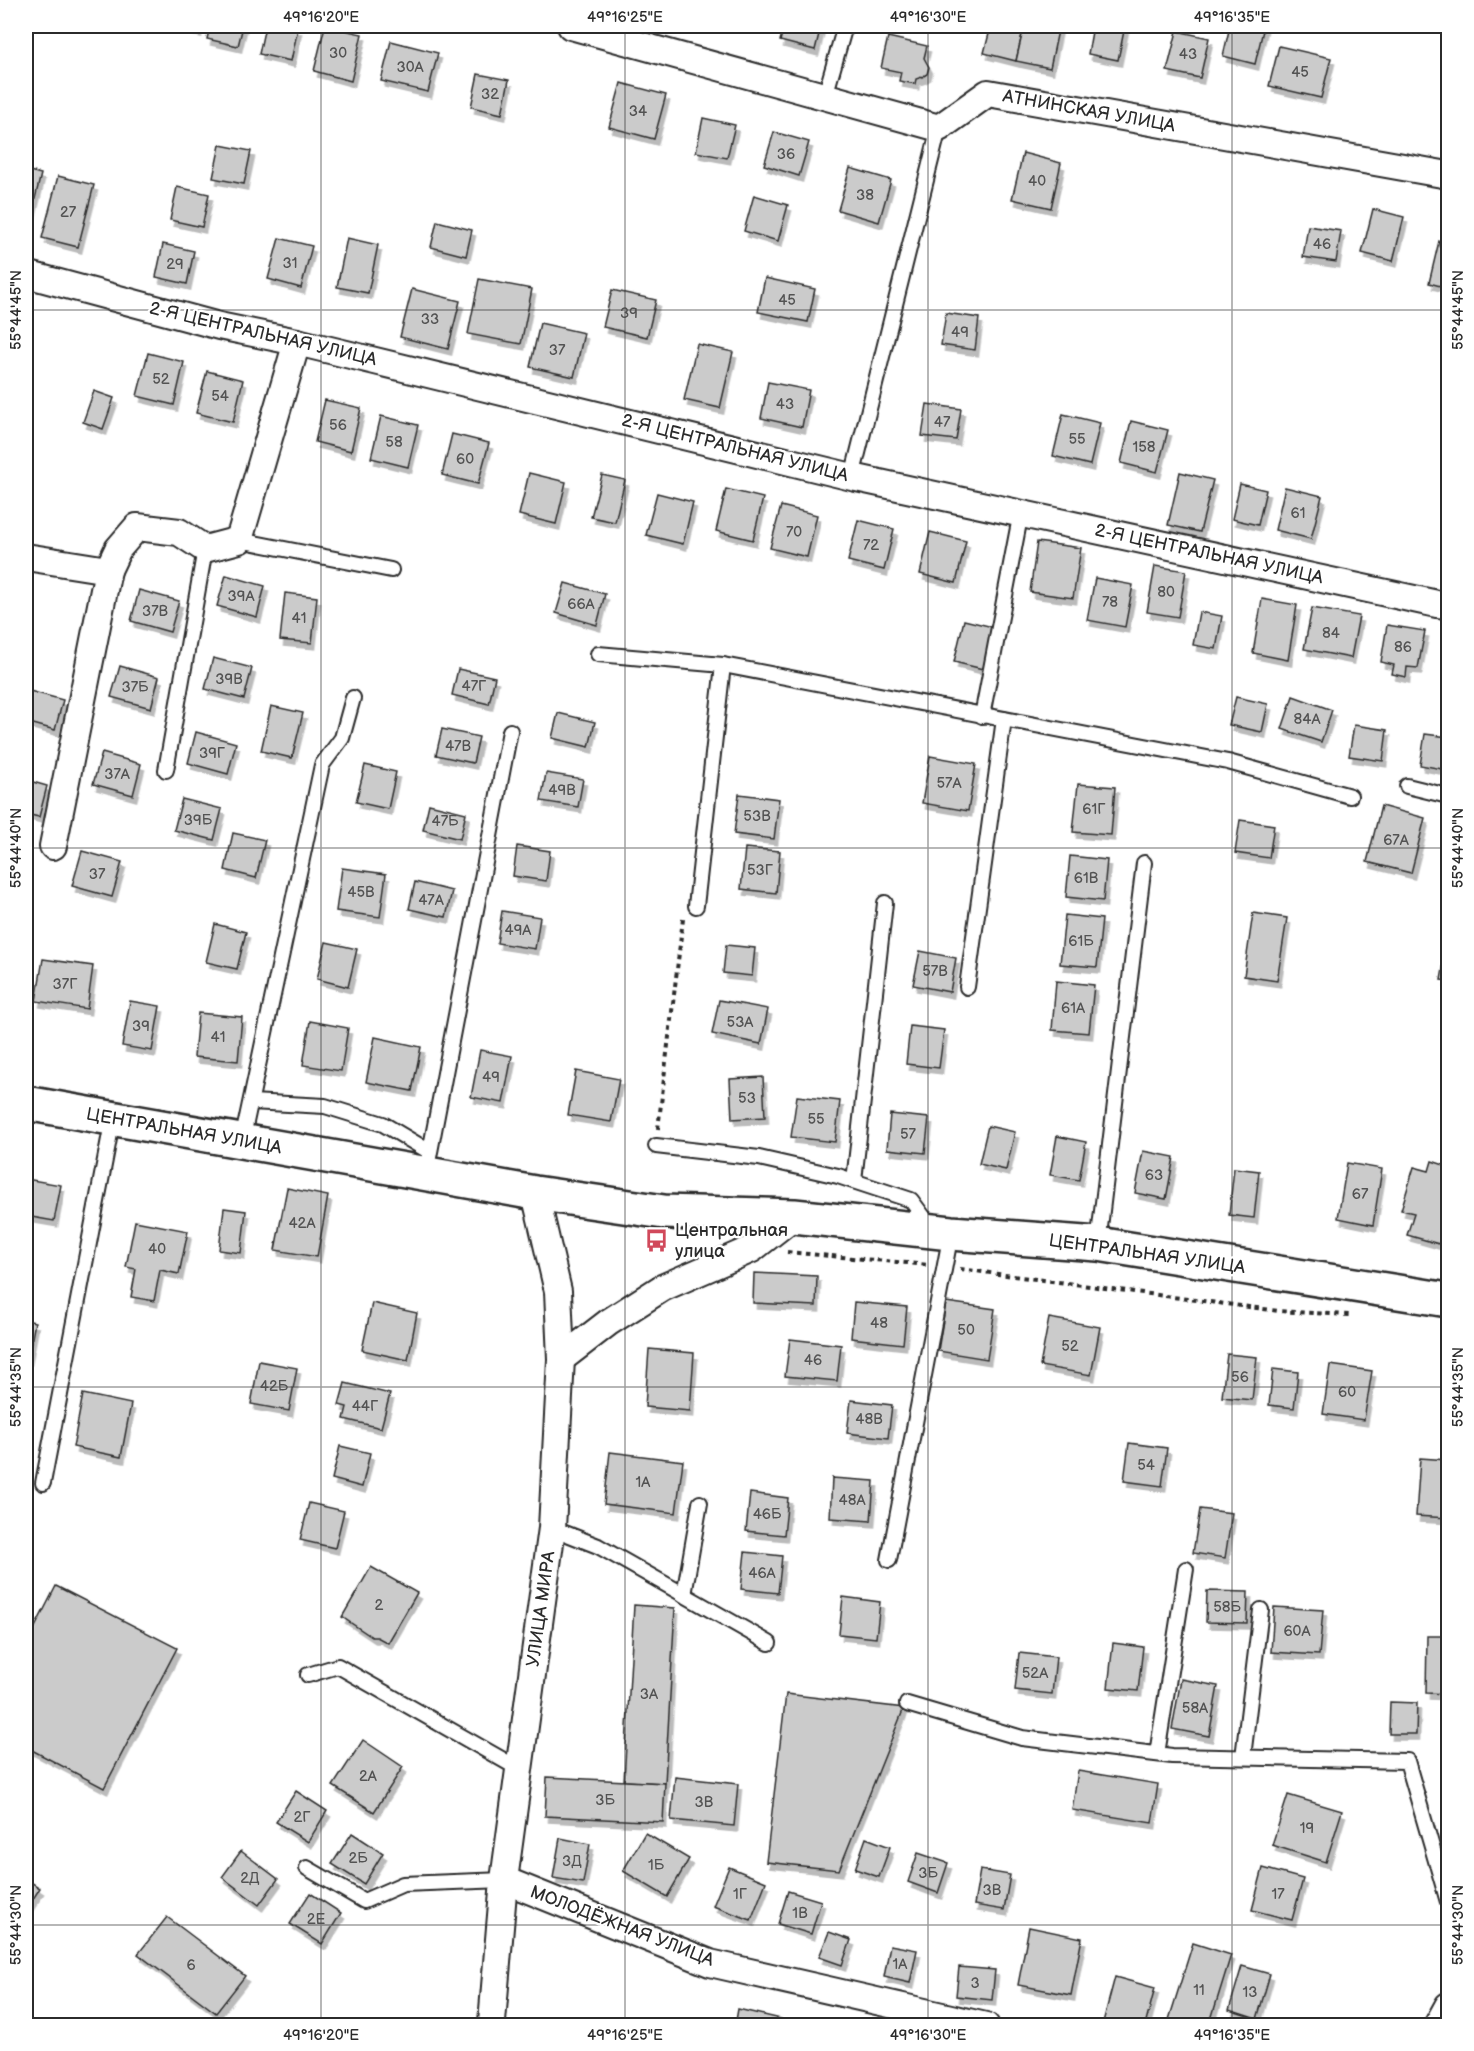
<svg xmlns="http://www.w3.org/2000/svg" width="1474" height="2051" font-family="'Balsamiq Sans',sans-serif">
<defs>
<filter id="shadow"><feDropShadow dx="3.5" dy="6" stdDeviation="0" flood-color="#0004"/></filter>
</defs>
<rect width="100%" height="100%" fill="#fff"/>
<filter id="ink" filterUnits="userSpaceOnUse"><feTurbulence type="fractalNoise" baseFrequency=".0167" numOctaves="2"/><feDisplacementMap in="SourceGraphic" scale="12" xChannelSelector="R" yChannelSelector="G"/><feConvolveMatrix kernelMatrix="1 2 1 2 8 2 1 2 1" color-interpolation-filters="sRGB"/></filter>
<g filter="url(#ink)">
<g fill="#cbcbcb" stroke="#2b2b2b" stroke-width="1.5" filter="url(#shadow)">
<polygon points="172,26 198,26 198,31"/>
<polygon points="210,26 243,26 238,46 207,39"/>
<polygon points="265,26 298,28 291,61 259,54"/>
<polygon points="325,26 362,34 351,81 314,71"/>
<polygon points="784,26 821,26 815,50 780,41"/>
<polygon points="991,26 1024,26 1016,61 984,53"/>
<polygon points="1024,26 1059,26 1050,68 1016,61"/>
<polygon points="1093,26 1125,26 1118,60 1088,54"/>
<polygon points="1230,26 1264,26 1255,64 1223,56"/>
<polygon points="1177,31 1209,38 1200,78 1167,71"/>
<polygon points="888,37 927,46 924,58 929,67 927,74 922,77 916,79 915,84 899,81 901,72 881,68"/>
<polygon points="391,41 438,53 428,92 381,81"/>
<polygon points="1279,46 1331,58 1321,98 1269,86"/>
<polygon points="478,74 509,80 502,114 471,107"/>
<polygon points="621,83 666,95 654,139 609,127"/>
<polygon points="703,118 735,125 727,158 696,152"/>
<polygon points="774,132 809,142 799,176 764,165"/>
<polygon points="220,145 251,151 244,184 213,178"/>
<polygon points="1023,153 1061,163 1051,208 1012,199"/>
<polygon points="850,168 891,180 879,222 838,210"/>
<polygon points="26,170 41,174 26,236"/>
<polygon points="58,176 94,185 78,247 42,238"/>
<polygon points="177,187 209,194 202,227 170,220"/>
<polygon points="754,195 788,205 778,241 744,231"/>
<polygon points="1373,209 1404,217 1393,261 1362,253"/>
<polygon points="437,221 472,230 466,256 431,247"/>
<polygon points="1308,226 1341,231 1336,262 1303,257"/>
<polygon points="279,238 312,246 301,288 268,279"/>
<polygon points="347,238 378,245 368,293 337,287"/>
<polygon points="1439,241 1448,244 1448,288 1429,283"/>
<polygon points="163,244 194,251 187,284 156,277"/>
<polygon points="765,278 815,289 808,322 758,312"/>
<polygon points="479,279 532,289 521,344 468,334"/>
<polygon points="412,289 460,301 448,349 400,337"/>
<polygon points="612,290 656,300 647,337 603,327"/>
<polygon points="946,313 979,318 975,350 941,345"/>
<polygon points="540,323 584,333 574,377 530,367"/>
<polygon points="697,344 733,352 720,408 684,400"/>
<polygon points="148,353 184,362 174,405 137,396"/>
<polygon points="207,371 243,380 233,422 196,413"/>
<polygon points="768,382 809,390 802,427 761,418"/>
<polygon points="94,391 114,398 103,429 83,422"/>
<polygon points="325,400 361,408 351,451 315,442"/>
<polygon points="927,404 961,409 956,440 922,436"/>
<polygon points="1063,414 1100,423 1090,465 1053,456"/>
<polygon points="381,416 418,425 408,467 371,458"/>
<polygon points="1131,421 1168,430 1157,472 1121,463"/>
<polygon points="452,434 489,443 478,484 442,475"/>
<polygon points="1180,472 1213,480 1200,532 1168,525"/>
<polygon points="529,473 566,482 556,524 519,515"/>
<polygon points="602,475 625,480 615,522 591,517"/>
<polygon points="1240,484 1266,490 1258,525 1232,519"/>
<polygon points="1285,487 1322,496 1311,539 1275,530"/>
<polygon points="726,489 763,498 753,540 716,531"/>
<polygon points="657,493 693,502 683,544 646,535"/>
<polygon points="781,506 817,515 807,557 770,548"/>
<polygon points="858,520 894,529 884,570 848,561"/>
<polygon points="930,532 966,541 956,583 920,574"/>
<polygon points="1037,542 1081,548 1073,598 1030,592"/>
<polygon points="1155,566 1186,571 1178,617 1147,612"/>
<polygon points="226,575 265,586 257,617 217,606"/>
<polygon points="1095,578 1133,585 1125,627 1087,620"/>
<polygon points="565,583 605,594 597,625 556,613"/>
<polygon points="139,590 179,601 170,632 131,621"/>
<polygon points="285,593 317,597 312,643 280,640"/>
<polygon points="1262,599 1297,605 1288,660 1253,653"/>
<polygon points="1312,608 1359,616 1351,658 1304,649"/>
<polygon points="1199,612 1222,616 1216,649 1193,645"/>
<polygon points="964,620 993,627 983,669 954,662"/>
<polygon points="1387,625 1425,631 1418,668 1407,667 1406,677 1392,674 1394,665 1381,662"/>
<polygon points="213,658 252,668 244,699 205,689"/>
<polygon points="120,666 159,677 151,708 111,697"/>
<polygon points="458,669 495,677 489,704 452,695"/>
<polygon points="26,690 63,700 55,730 26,722"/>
<polygon points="1293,696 1332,710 1321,742 1282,729"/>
<polygon points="1236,697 1268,704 1262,732 1229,725"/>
<polygon points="271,706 303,713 292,758 261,751"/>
<polygon points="558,713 595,722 589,747 552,738"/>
<polygon points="1354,725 1387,730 1383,761 1349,756"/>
<polygon points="442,729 479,737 473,763 436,755"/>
<polygon points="196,732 236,743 228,774 188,763"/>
<polygon points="1425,734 1448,737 1448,770 1420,765"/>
<polygon points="102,753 141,764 133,795 93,784"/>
<polygon points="930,756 976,764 968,811 922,803"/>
<polygon points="365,765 396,772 388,809 356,802"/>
<polygon points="546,773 583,779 578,807 541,801"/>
<polygon points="26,780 47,786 39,817 26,814"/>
<polygon points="1078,784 1115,787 1111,835 1073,832"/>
<polygon points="739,794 779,799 774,839 734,834"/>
<polygon points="182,799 222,809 214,840 174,830"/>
<polygon points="429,804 466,813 460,839 423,830"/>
<polygon points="1381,806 1425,818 1411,873 1367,862"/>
<polygon points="1240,820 1274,825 1269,858 1235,853"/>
<polygon points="233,833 265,840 256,878 225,870"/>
<polygon points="517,846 550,851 546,881 513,876"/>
<polygon points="745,848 780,851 776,893 741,889"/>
<polygon points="82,851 122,862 112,897 72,886"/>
<polygon points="1070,856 1107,860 1103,901 1066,897"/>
<polygon points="342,868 386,874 380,917 336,911"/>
<polygon points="415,882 452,891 446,917 409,909"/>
<polygon points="502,911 540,917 535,949 497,943"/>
<polygon points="1253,913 1287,918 1277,981 1244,976"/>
<polygon points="1065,915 1102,919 1097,967 1060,964"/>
<polygon points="215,924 246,932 237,969 206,962"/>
<polygon points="1448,940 1448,981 1441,980"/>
<polygon points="326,942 357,949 348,987 317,979"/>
<polygon points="726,945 755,948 752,976 723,973"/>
<polygon points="920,951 956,958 950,992 913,985"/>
<polygon points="43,959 93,966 87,1009 36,1001"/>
<polygon points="1056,981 1094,985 1089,1033 1052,1030"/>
<polygon points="719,1000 768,1009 761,1044 712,1034"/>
<polygon points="130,1001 160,1006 152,1051 122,1046"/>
<polygon points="198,1013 242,1017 238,1061 194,1057"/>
<polygon points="310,1021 348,1028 341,1071 303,1065"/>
<polygon points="910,1026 944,1030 939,1068 906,1064"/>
<polygon points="375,1037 421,1047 412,1091 366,1082"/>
<polygon points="480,1050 512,1056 503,1103 471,1097"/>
<polygon points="576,1071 619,1079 611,1122 568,1115"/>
<polygon points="763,1077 765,1117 732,1119 730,1079"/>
<polygon points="797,1096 840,1101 835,1142 791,1137"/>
<polygon points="890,1114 929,1118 925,1153 887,1149"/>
<polygon points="988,1126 1015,1132 1006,1170 979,1164"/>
<polygon points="1057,1136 1086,1142 1079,1180 1050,1175"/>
<polygon points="1143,1151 1174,1157 1166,1199 1135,1193"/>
<polygon points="1432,1161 1447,1166 1444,1176 1448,1177 1448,1218 1447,1217 1439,1244 1407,1235 1414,1213 1401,1210 1414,1167 1429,1171"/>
<polygon points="1347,1163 1382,1169 1373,1225 1338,1218"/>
<polygon points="1234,1168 1259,1171 1254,1218 1229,1215"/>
<polygon points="26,1179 61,1185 54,1221 26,1216"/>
<polygon points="287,1188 328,1196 317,1257 275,1250"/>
<polygon points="224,1208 246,1211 241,1253 219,1250"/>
<polygon points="135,1221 188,1231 179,1274 160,1270 154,1301 131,1297 136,1269 126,1267"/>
<polygon points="754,1273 817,1276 816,1306 753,1303"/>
<polygon points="854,1302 907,1307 903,1344 851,1338"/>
<polygon points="946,1302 995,1309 987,1359 938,1351"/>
<polygon points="372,1303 417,1313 408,1360 362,1350"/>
<polygon points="1049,1318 1100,1327 1091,1375 1040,1366"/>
<polygon points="26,1320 35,1322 28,1359 26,1358"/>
<polygon points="790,1339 841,1345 837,1381 785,1376"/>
<polygon points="649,1349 694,1353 690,1411 645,1407"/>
<polygon points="1227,1354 1257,1357 1252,1400 1222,1397"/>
<polygon points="259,1361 297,1368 289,1411 251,1404"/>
<polygon points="1330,1365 1372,1371 1364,1420 1323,1414"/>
<polygon points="1273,1369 1298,1372 1294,1408 1269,1405"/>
<polygon points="345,1383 390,1394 381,1428 344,1419 347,1407 339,1405"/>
<polygon points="83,1394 131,1404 121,1457 73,1447"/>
<polygon points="851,1400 892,1405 888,1438 847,1433"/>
<polygon points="1129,1443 1167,1448 1162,1486 1124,1481"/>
<polygon points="340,1446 370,1453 362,1487 332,1479"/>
<polygon points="610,1452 683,1461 676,1513 604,1504"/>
<polygon points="1420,1458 1448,1460 1448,1518 1416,1516"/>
<polygon points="832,1478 874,1481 871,1521 830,1518"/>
<polygon points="750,1493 788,1498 784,1535 746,1531"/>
<polygon points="309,1503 344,1511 335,1548 300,1540"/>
<polygon points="1200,1509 1232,1513 1225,1558 1193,1553"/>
<polygon points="745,1552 782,1556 778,1593 741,1589"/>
<polygon points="371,1567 417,1593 388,1643 377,1637 372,1637 342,1617"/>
<polygon points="56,1586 177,1648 104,1788 26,1747 26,1645"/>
<polygon points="1207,1591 1248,1592 1247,1623 1206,1622"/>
<polygon points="843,1597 880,1602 876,1638 839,1634"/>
<polygon points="634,1605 675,1608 665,1783 624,1781"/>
<polygon points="1274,1607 1323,1610 1319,1655 1271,1652"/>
<polygon points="1427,1636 1448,1636 1448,1694 1426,1693"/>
<polygon points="1113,1643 1143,1647 1138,1691 1108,1688"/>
<polygon points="1019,1653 1056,1657 1052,1694 1015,1690"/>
<polygon points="1181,1679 1218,1686 1209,1736 1172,1729"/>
<polygon points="786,1694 904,1708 839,1870 766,1862"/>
<polygon points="1390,1702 1417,1703 1416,1734 1389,1734"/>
<polygon points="363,1740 403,1767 374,1812 333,1786"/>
<polygon points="1078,1771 1158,1784 1152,1823 1072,1810"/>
<polygon points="547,1777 665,1783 663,1822 545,1816"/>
<polygon points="675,1777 738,1784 734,1826 671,1820"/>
<polygon points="296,1791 327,1811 308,1842 276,1822"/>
<polygon points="1288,1795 1342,1811 1326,1862 1272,1845"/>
<polygon points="352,1833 383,1853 364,1884 332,1864"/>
<polygon points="645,1833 689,1859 667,1897 623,1871"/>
<polygon points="560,1838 590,1844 583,1883 553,1878"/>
<polygon points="866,1838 890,1847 879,1877 855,1869"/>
<polygon points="241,1851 278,1879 259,1905 222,1877"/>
<polygon points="918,1853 948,1863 938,1893 908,1882"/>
<polygon points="729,1867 766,1882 751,1920 713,1906"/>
<polygon points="1263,1868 1303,1879 1292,1920 1252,1910"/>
<polygon points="980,1870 1010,1875 1004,1910 974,1905"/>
<polygon points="26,1879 40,1888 26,1910"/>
<polygon points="788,1891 821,1901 811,1934 778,1924"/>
<polygon points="310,1893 341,1913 322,1944 290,1924"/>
<polygon points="167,1917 245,1976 216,2013 138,1954"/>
<polygon points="1029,1927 1082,1938 1071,1995 1018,1985"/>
<polygon points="829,1932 851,1940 842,1965 819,1957"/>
<polygon points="1193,1943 1231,1955 1209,2026 1167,2026"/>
<polygon points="890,1945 917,1950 910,1983 884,1977"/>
<polygon points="1242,1966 1270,1974 1257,2019 1229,2010"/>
<polygon points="959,1967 995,1970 992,2000 956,1996"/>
<polygon points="1115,1977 1155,1988 1145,2026 1102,2026"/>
<polygon points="738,2009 781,2019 779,2026 735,2026"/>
</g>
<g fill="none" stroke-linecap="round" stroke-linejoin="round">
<defs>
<g id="service">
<polyline points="825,96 845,26"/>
<polyline points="852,477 939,128"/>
<polyline points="239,540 391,570"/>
<polyline points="598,654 723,665 1228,762 1350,796"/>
<polyline points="982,716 1021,512"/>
<polyline points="166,770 205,549"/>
<polyline points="1407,786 1448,796"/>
<polyline points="696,906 723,665"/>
<polyline points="967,987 1004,719"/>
<polyline points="251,1102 325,1106 383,1124 430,1152"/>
<polyline points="242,1141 322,765 342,738 353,698"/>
<polyline points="656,1146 759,1158 838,1176 911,1200 931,1227"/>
<polyline points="426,1173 510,731"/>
<polyline points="854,1181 885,903"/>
<polyline points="1098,1244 1144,863"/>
<polyline points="43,1483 113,1118"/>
<polyline points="552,1528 598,1546 769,1643"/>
<polyline points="889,1560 951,1233"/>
<polyline points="684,1595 700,1503"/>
<polyline points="308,1675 338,1666 519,1769"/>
<polyline points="907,1704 1022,1738 1172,1756 1407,1761 1448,1902"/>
<polyline points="1157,1754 1186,1569"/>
<polyline points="1243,1757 1261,1610"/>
<polyline points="307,1868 364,1901 403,1884 504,1880"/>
</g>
<g id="minor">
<polyline points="571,26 939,128 988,93 1448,175"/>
<polyline points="26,274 219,326 297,342 852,477 1437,604 1448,605"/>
<polyline points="26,557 108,570 53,846"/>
<polyline points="108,570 118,549 137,527 179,532 205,549 239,540 297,342"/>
<polyline points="561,1359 609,1322 662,1288 752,1249 794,1216"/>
<polyline points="504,1880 710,1963 986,2026"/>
<polyline points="490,2026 492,2022 504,1880 552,1528 561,1359 558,1291 535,1193"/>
<polyline points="1437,2026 1448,2006"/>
</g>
<polyline id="tertiary" points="26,1103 535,1193 664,1212 794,1216 951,1233 1098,1244 1448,1300"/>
</defs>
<use href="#service" stroke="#2b2b2b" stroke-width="18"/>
<use href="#minor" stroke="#2b2b2b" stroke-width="30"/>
<use href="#tertiary" stroke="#2b2b2b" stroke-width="38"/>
<g stroke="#2b2b2b" stroke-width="4" stroke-dasharray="4.5 4.5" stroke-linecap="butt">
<polyline points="658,1129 683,919"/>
<polyline points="787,1252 929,1265"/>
<polyline points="960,1269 1279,1311 1349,1315"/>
</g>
<use href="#service" stroke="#fff" stroke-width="14"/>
<use href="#minor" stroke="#fff" stroke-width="26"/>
<use href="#tertiary" stroke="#fff" stroke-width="33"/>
</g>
</g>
<path fill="none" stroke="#2b2b2b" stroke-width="1.5" stroke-opacity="0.45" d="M321 26V2026M625 26V2026M928 26V2026M1232 26V2026M26 310H1448M26 848H1448M26 1387H1448M26 1925H1448"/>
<defs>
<symbol id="bus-bare" viewBox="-9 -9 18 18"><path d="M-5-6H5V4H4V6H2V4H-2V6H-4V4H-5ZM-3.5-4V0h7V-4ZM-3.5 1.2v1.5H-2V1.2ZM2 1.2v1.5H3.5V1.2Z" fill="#d1495b" stroke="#fff" stroke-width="2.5" paint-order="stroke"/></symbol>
</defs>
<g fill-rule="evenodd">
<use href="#bus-bare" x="640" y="1224" width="33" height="33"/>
</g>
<g text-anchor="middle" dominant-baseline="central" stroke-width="4.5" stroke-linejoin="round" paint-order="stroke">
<g font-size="15" fill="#535353">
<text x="338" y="53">30</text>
<text x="1188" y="54">43</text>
<text x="410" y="67">30А</text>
<text x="1300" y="72">45</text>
<text x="490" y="94">32</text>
<text x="638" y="111">34</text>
<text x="786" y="154">36</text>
<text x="1037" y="181">40</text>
<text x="865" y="195">38</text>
<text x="68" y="212">27</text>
<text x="1322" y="244">46</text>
<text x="290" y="263">31</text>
<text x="175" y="264">29</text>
<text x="787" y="300">45</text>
<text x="629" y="313">39</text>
<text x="430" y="319">33</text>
<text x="960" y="332">49</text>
<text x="557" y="350">37</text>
<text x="161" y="379">52</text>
<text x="220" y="396">54</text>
<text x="785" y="404">43</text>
<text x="942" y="422">47</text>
<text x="338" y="425">56</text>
<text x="1077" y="439">55</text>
<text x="394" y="442">58</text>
<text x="1144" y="447">158</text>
<text x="465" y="459">60</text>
<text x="1298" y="513">61</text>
<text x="794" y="532">70</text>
<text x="871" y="545">72</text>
<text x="1166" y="592">80</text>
<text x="241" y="596">39А</text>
<text x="1110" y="602">78</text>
<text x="581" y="604">66А</text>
<text x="155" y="611">37В</text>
<text x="299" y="618">41</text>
<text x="1331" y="633">84</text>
<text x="1403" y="647">86</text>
<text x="229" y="679">39В</text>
<text x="474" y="686">47Г</text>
<text x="135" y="687">37Б</text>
<text x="1307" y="719">84А</text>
<text x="458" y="746">47В</text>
<text x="212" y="753">39Г</text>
<text x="117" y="774">37А</text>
<text x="949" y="783">57А</text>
<text x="562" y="790">49В</text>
<text x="1094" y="809">61Г</text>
<text x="757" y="816">53В</text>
<text x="198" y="820">39Б</text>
<text x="445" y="821">47Б</text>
<text x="1396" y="840">67А</text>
<text x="760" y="870">53Г</text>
<text x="97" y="874">37</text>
<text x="1086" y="878">61В</text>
<text x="361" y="892">45В</text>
<text x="431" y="900">47А</text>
<text x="518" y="930">49А</text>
<text x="1081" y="941">61Б</text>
<text x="935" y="971">57В</text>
<text x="65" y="984">37Г</text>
<text x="1073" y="1008">61А</text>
<text x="740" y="1022">53А</text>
<text x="141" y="1026">39</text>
<text x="218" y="1037">41</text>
<text x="491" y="1077">49</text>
<text x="747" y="1098">53</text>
<text x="816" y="1119">55</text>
<text x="908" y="1134">57</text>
<text x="1154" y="1175">63</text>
<text x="1360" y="1194">67</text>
<text x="302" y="1223">42А</text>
<text x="157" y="1249">40</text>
<text x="879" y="1323">48</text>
<text x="966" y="1330">50</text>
<text x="1070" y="1346">52</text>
<text x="813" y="1360">46</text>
<text x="1240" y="1377">56</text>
<text x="274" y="1386">42Б</text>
<text x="1347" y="1392">60</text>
<text x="365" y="1406">44Г</text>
<text x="869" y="1419">48В</text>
<text x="1146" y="1465">54</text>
<text x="643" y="1482">1А</text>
<text x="852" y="1500">48А</text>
<text x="767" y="1514">46Б</text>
<text x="762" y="1573">46А</text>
<text x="379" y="1605">2</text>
<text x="1227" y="1607">58Б</text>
<text x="1297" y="1631">60А</text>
<text x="1035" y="1673">52А</text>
<text x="649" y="1694">3А</text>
<text x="1195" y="1708">58А</text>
<text x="368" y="1776">2А</text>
<text x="605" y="1800">3Б</text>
<text x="704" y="1802">3В</text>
<text x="302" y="1817">2Г</text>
<text x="1307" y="1828">19</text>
<text x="358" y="1858">2Б</text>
<text x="572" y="1861">3Д</text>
<text x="656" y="1865">1Б</text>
<text x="928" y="1873">3Б</text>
<text x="250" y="1878">2Д</text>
<text x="992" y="1890">3В</text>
<text x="740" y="1894">1Г</text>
<text x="1278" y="1894">17</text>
<text x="800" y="1913">1В</text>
<text x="316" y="1919">2Е</text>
<text x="900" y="1964">1А</text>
<text x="191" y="1965">6</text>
<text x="975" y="1983">3</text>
<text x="1199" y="1990">11</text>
<text x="1250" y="1992">13</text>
</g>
<g font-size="18" fill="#2b2b2b" stroke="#fff">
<text transform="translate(1089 111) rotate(10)">АТНИНСКАЯ УЛИЦА</text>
<text transform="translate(263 334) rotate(13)">2-Я ЦЕНТРАЛЬНАЯ УЛИЦА</text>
<text transform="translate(735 448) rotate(14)">2-Я ЦЕНТРАЛЬНАЯ УЛИЦА</text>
<text transform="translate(1209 554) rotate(12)">2-Я ЦЕНТРАЛЬНАЯ УЛИЦА</text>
<text transform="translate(184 1131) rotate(10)">ЦЕНТРАЛЬНАЯ УЛИЦА</text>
<text transform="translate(1147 1254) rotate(8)">ЦЕНТРАЛЬНАЯ УЛИЦА</text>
<text transform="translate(541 1609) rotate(-82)">УЛИЦА МИРА</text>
<text transform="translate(622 1926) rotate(21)">МОЛОДЁЖНАЯ УЛИЦА</text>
</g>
<g font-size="18" fill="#2b2b2b" stroke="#fff" text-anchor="start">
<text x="675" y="1230">Центральная<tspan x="675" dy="21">улица</tspan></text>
</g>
</g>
<rect width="1474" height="2051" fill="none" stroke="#fff" stroke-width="66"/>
<rect x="33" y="33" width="1408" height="1985" fill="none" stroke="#2b2b2b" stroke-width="2"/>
<g font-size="15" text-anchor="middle" fill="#2b2b2b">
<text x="321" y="22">49°16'20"E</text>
<text x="625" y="22">49°16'25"E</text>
<text x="928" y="22">49°16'30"E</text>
<text x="1232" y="22">49°16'35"E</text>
<text transform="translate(16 310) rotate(-90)" y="5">55°44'45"N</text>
<text transform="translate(1458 310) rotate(-90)" y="5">55°44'45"N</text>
<text transform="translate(16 848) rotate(-90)" y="5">55°44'40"N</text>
<text transform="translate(1458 848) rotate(-90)" y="5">55°44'40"N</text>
<text transform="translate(16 1387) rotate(-90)" y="5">55°44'35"N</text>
<text transform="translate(1458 1387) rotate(-90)" y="5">55°44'35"N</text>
<text transform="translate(16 1925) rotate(-90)" y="5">55°44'30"N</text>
<text transform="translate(1458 1925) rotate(-90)" y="5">55°44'30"N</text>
<text x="321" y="2040">49°16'20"E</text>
<text x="625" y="2040">49°16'25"E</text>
<text x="928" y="2040">49°16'30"E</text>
<text x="1232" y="2040">49°16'35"E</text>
</g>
</svg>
